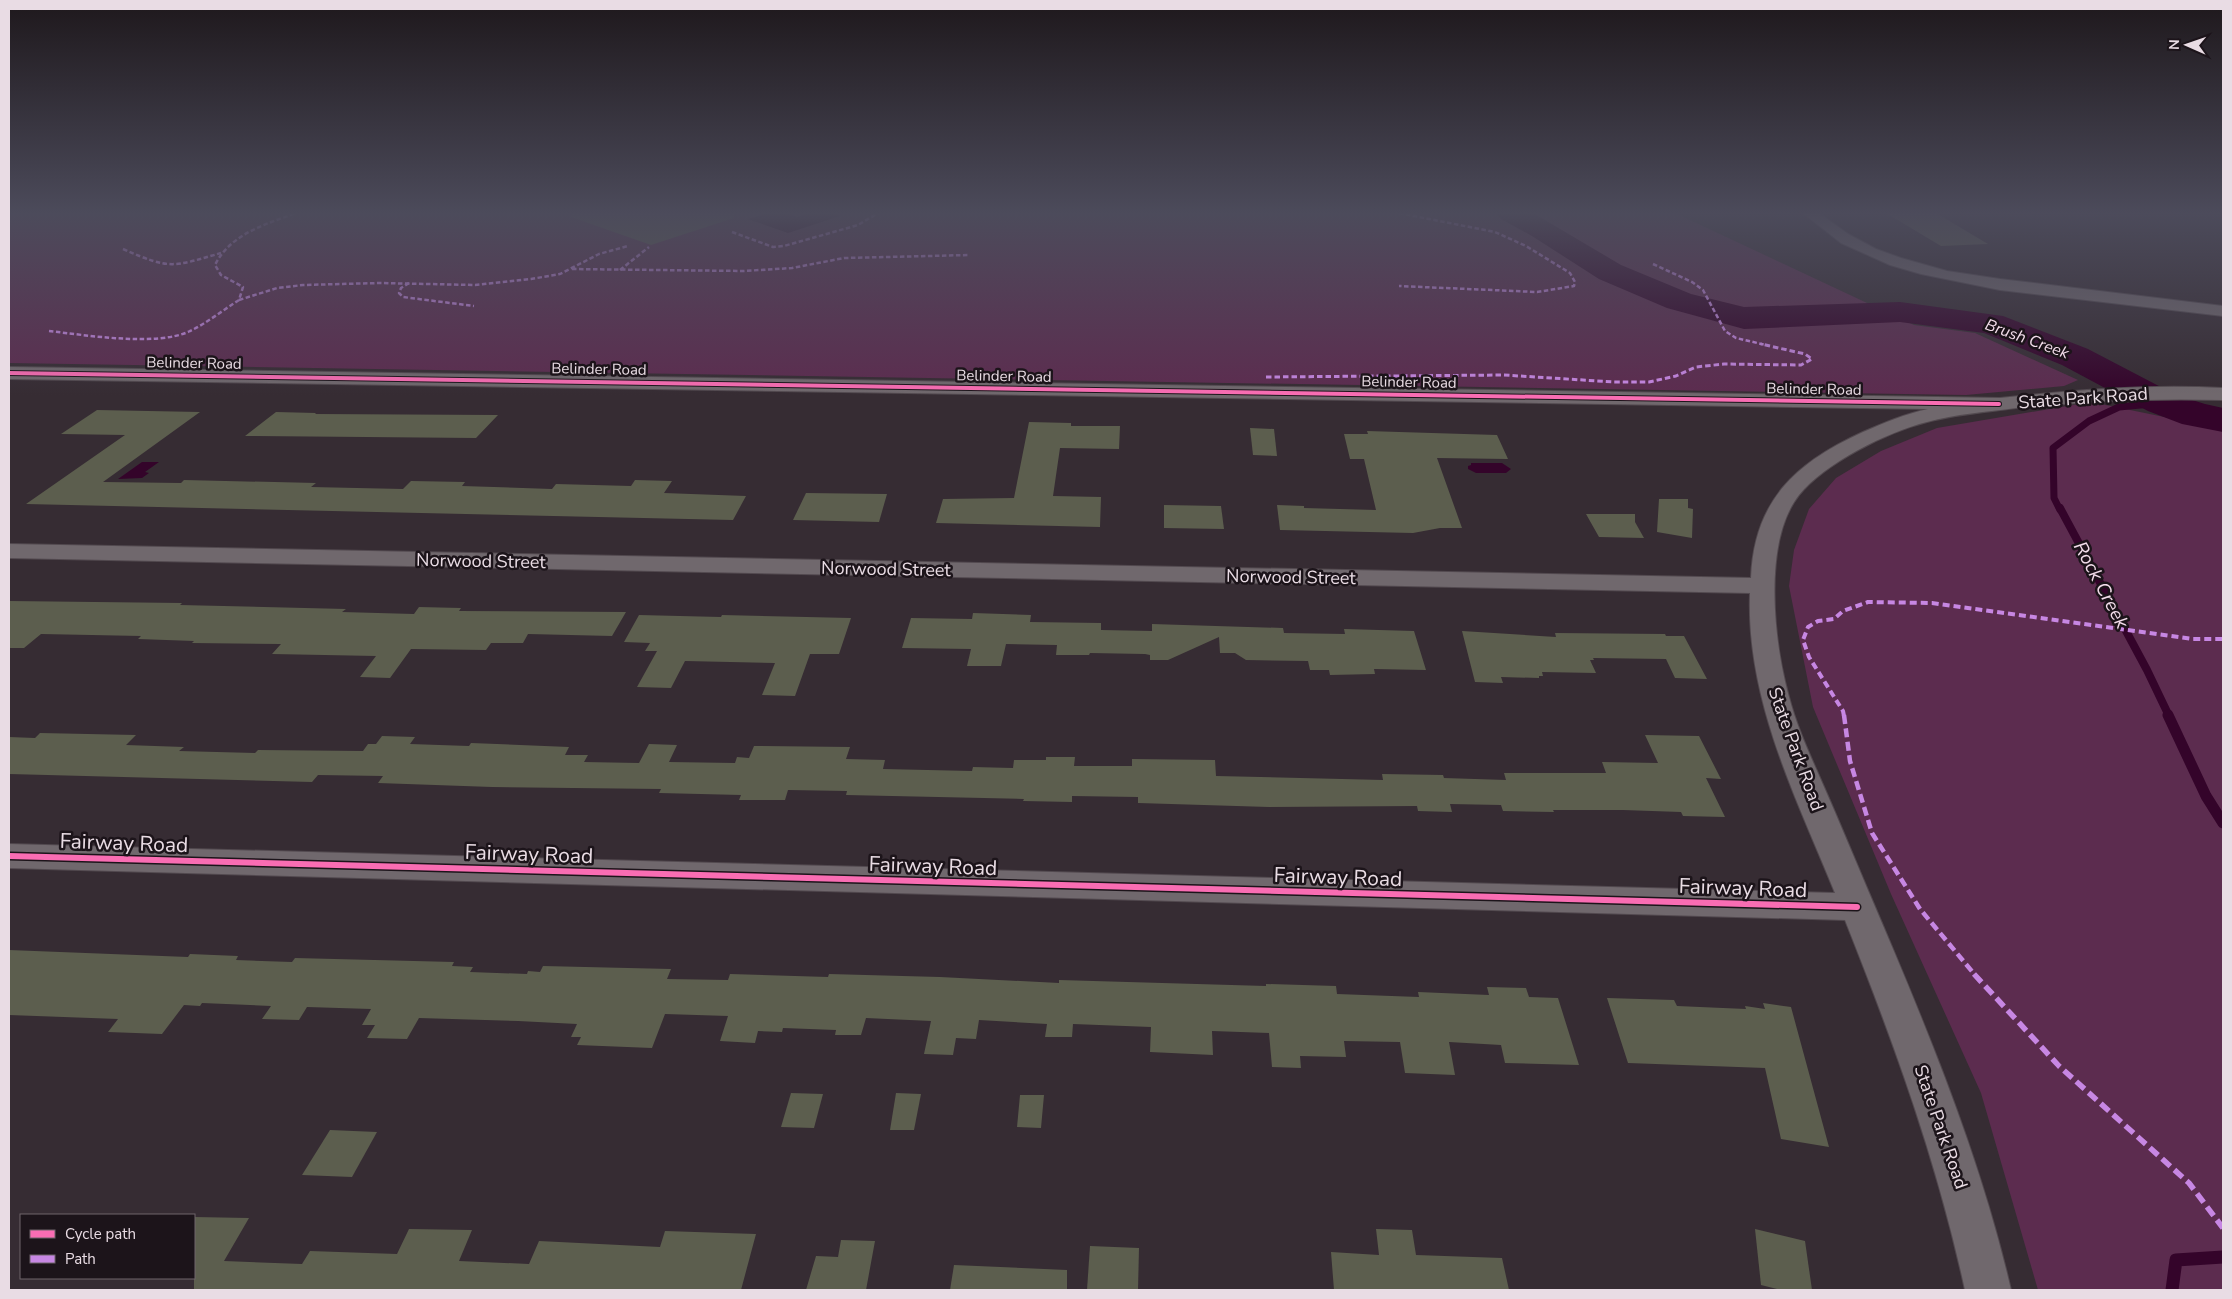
<svg xmlns="http://www.w3.org/2000/svg" width="2232" height="1299" font-family="'Nunito Sans',sans-serif">
<rect width="100%" height="100%" fill="#362c33"/>
<g fill="#5c2c4f">
<polygon points="9,213 1675,213 1914,325 1975,333 2078,380 2064,386 1966,395 9,363"/>
<polygon points="2091,402 2223,429 2223,1290 2038,1290 1981,1093 1891,894 1813,707 1789,586 1794,550 1809,509 1836,478 1881,451 1937,428"/>
</g>
<g fill="#34042a">
<polygon points="768,213 786,213 797,217 809,213 832,213 840,216 788,233 748,219"/>
<polygon points="142,462 159,462 145,472 149,473 142,478 118,479"/>
<polygon points="1471,463 1502,463 1511,469 1506,473 1476,473 1468,469 1468,466 1471,465"/>
</g>
<g fill="none" stroke-linecap="round" stroke-linejoin="round">
<polyline stroke="#34042a" stroke-width="7" points="2060,510 2054,498 2053,448 2089,421 2119,407 2162,403"/>
<polyline stroke="#34042a" stroke-width="8" points="2060,508 2147,670 2169,716"/>
<polyline stroke="#34042a" stroke-width="11" points="2168,715 2206,796 2223,823"/>
<polyline stroke="#34042a" stroke-width="13" points="2172,1290 2176,1260 2223,1257"/>
<polygon fill="#34042a" fill-rule="evenodd" points="1496,213 1533,213 1621,265 1691,294 1744,307 1900,302 2003,316 2088,349 2176,395 2205,404 2223,408 2223,432 2182,424 2148,411 2062,365 1984,333 1900,322 1744,329 1667,308 1599,279 1532,236 1501,219"/>
</g>
<g fill="#5c5e4e">
<polygon points="572,213 734,213 734,218 651,245 571,217"/>
<polygon points="1886,213 1936,213 1988,244 1941,246"/>
<polygon points="97,410 200,412 103,482 181,483 184,480 316,483 311,487 403,489 411,481 465,482 462,486 552,489 556,484 631,486 635,480 672,481 664,493 746,496 733,520 26,504 125,435 61,434"/>
<polygon points="276,412 316,413 315,414 498,415 476,438 245,436"/>
<polygon points="1029,422 1071,423 1071,426 1120,426 1119,449 1060,448 1053,496 1101,497 1100,527 936,523 943,499 1014,498"/>
<polygon points="1250,428 1274,429 1277,456 1253,455"/>
<polygon points="1367,431 1497,435 1508,459 1437,458 1462,528 1440,528 1413,533 1280,530 1277,505 1304,506 1304,508 1376,510 1364,459 1350,459 1344,434 1368,434"/>
<polygon points="806,493 887,494 879,522 793,520"/>
<polygon points="1659,499 1688,499 1688,508 1693,509 1692,538 1657,532"/>
<polygon points="1164,505 1221,506 1224,529 1164,528"/>
<polygon points="1586,514 1635,514 1635,522 1644,538 1599,537"/>
<polygon points="9,601 182,603 180,605 346,609 342,612 414,614 419,607 461,608 459,611 626,612 612,636 528,634 523,643 491,643 486,650 411,649 390,678 360,677 376,656 272,654 281,644 192,643 194,641 138,639 141,636 41,634 24,648 9,648"/>
<polygon points="973,613 1031,615 1030,622 1101,623 1101,630 1152,631 1152,624 1283,628 1284,633 1345,634 1344,629 1414,631 1426,670 1374,669 1375,674 1330,675 1329,670 1310,670 1308,661 1246,660 1235,653 1220,653 1219,637 1168,660 1150,660 1150,655 1145,654 1090,653 1089,655 1056,655 1057,645 1006,644 1001,666 967,666 971,649 902,648 911,618 972,619"/>
<polygon points="639,615 721,617 722,615 851,618 839,654 810,654 795,696 762,695 775,663 685,661 671,688 637,687 657,651 645,651 650,643 624,642"/>
<polygon points="1462,631 1556,637 1555,633 1665,634 1666,636 1684,636 1707,679 1675,678 1666,659 1593,658 1594,660 1590,660 1596,673 1542,672 1543,676 1539,676 1539,678 1501,677 1503,683 1475,682"/>
<polygon points="40,733 136,735 126,745 184,747 179,751 255,753 258,750 363,751 368,744 376,744 382,736 415,737 410,744 469,746 471,743 569,747 565,755 588,755 584,762 639,763 649,744 677,745 669,762 735,763 737,757 749,758 754,746 850,747 846,759 885,760 883,769 972,771 973,767 1013,768 1014,760 1046,760 1046,757 1075,757 1074,766 1132,766 1132,759 1215,760 1216,776 1383,780 1382,774 1443,775 1444,778 1506,780 1504,773 1606,773 1602,762 1658,763 1645,735 1699,736 1721,779 1706,778 1725,817 1683,816 1681,812 1623,810 1553,810 1554,812 1503,811 1501,805 1450,804 1452,812 1418,811 1417,806 1269,807 1138,803 1138,797 1072,796 1072,802 1023,801 1024,799 846,795 847,791 788,790 785,800 739,800 741,795 659,793 661,789 492,787 378,783 383,776 318,775 312,782 9,774 9,737 35,738"/>
<polygon points="9,950 188,957 190,954 238,956 236,960 292,962 295,958 454,962 452,966 473,967 470,972 527,974 528,971 540,972 543,966 671,969 667,979 728,980 730,974 828,977 829,974 940,977 1059,983 1059,980 1266,986 1266,984 1336,986 1337,994 1419,997 1418,992 1489,995 1487,987 1526,988 1529,997 1558,998 1579,1065 1505,1063 1501,1045 1449,1042 1455,1075 1405,1073 1400,1042 1344,1041 1346,1057 1300,1056 1301,1068 1272,1067 1269,1033 1212,1031 1213,1055 1150,1052 1151,1027 1073,1024 1072,1037 1045,1037 1047,1024 979,1020 976,1039 956,1038 953,1055 924,1054 931,1021 866,1018 861,1035 835,1035 836,1030 783,1028 782,1032 758,1031 755,1043 720,1041 728,1016 665,1014 652,1048 577,1045 581,1037 571,1037 577,1024 518,1021 419,1018 407,1039 367,1038 375,1025 362,1025 371,1009 307,1007 299,1020 262,1019 271,1006 202,1003 200,1006 184,1005 162,1034 108,1032 118,1019 9,1015"/>
<polygon points="1607,998 1674,1000 1677,1006 1746,1009 1745,1006 1765,1009 1763,1003 1791,1007 1829,1147 1781,1139 1765,1068 1628,1063"/>
<polygon points="791,1093 823,1094 814,1128 781,1127"/>
<polygon points="896,1093 921,1094 914,1130 890,1130"/>
<polygon points="1020,1095 1044,1095 1041,1128 1017,1127"/>
<polygon points="330,1130 377,1132 352,1177 302,1175"/>
<polygon points="194,1217 249,1218 224,1261 302,1264 310,1251 397,1254 409,1229 472,1230 459,1261 529,1264 539,1241 660,1247 665,1231 756,1234 741,1290 194,1290"/>
<polygon points="1376,1229 1412,1230 1416,1255 1502,1258 1509,1290 1334,1290 1331,1252 1379,1255"/>
<polygon points="1755,1229 1805,1241 1812,1290 1781,1290 1761,1285"/>
<polygon points="841,1240 875,1241 866,1290 806,1290 816,1256 838,1257"/>
<polygon points="1090,1246 1139,1248 1138,1290 1087,1290"/>
<polygon points="954,1265 1067,1270 1067,1290 950,1290"/>
</g>
<g fill="none" stroke-linecap="round" stroke-linejoin="round">
<defs>
<g id="street">
<polygon points="1803,213 1819,213 1848,234 1876,249 1901,258 1947,271 2000,279 2223,306 2223,316 2000,290 1921,274 1890,265 1841,243"/>
<path d="M9 367 2000 398C2074 390 2148 384 2223 388V400C2154 398 2085 401 2016 408 1987 412 1956 414 1927 422 1887 432 1825 463 1799 495 1762 542 1774 643 1789 697 1797 728 1811 757 1824 787 1839 821 1853 855 1867 888 1923 1019 1979 1151 2011 1290H1965C1937 1161 1894 1043 1845 920L9 868V844L1835 893C1796 797 1746 700 1750 593L9 558V544L1751 578C1754 501 1795 463 1863 432 1884 423 1905 414 1928 409L9 379Z"/>
</g>
</defs>
<use href="#street" stroke="#52494f" stroke-width="2"/>
<use href="#street" fill="#70686d" fill-rule="evenodd"/>
<g stroke="#c787e3" stroke-width="2.5" stroke-dasharray="4.5 2.5" stroke-linecap="butt">
<polyline points="1399,213 1495,232 1526,246 1570,273 1575,282 1574,286 1537,292 1399,286"/>
<polyline points="732,232 773,247 784,246 858,225 878,213"/>
<path d="M123 249C171 270 172 267 221 253"/>
<polyline points="1653,264 1692,282 1703,290 1725,331 1736,338 1766,345"/>
<polyline points="572,269 744,271 792,268 844,258 969,255"/>
<polyline points="620,270 649,247"/>
<polyline points="409,283 401,288 399,293 403,297 474,306"/>
<polyline points="239,300 277,288 303,285 380,283 475,285 531,279 560,274 599,254 628,246"/>
<path d="M49 331C85 335 158 347 190 331 207 323 223 310 239 300L243 287 221 275 215 265C230 234 266 224 296 213"/>
</g>
<polyline stroke="#c787e3" stroke-width="3" stroke-dasharray="5.5 3" stroke-linecap="butt" points="1266,377 1504,375 1614,382 1649,382 1676,376 1696,367 1724,364 1801,365 1812,359 1805,354 1761,344"/>
<polyline stroke="#c787e3" stroke-width="4" stroke-dasharray="7 4" stroke-linecap="butt" points="1844,716 1843,711 1809,657 1803,640 1808,627 1818,621 1834,619 1843,611 1868,602 1932,603 2193,639 2223,639"/>
<polyline stroke="#c787e3" stroke-width="4.5" stroke-dasharray="9 4.5" stroke-linecap="butt" points="1844,715 1850,761 1872,833 1920,909 1975,975"/>
<polyline stroke="#c787e3" stroke-width="5.5" stroke-dasharray="11 5.5" stroke-linecap="butt" points="1974,974 2059,1066 2189,1183 2223,1228"/>
<defs>
<polyline id="cycleway-far1" points="9,373 1999,404"/>
<polyline id="cycleway" points="9,856 1857,907"/>
</defs>
<use href="#cycleway-far1" stroke="#1c141a" stroke-width="6"/>
<use href="#cycleway" stroke="#1c141a" stroke-width="9"/>
<use href="#cycleway-far1" stroke="#f96db3" stroke-width="4"/>
<use href="#cycleway" stroke="#f96db3" stroke-width="6"/>
</g>
<linearGradient id="sky" x2="0" y2="1"><stop stop-color="#1e181c"/><stop offset="0.54" stop-color="#4c4b5b"/><stop offset="1" stop-color="#4c4b5b" stop-opacity="0"/></linearGradient>
<rect width="2232" height="395" fill="url(#sky)"/>
<g text-anchor="middle" dominant-baseline="central" stroke-width="5" stroke-linejoin="round" paint-order="stroke">
<g font-size="15" fill="#e9dce4" stroke="#1c141a">
<text transform="translate(194 363) rotate(1)">Belinder Road</text>
<text transform="translate(599 369) rotate(1)">Belinder Road</text>
<text transform="translate(1004 376) rotate(1)">Belinder Road</text>
<text transform="translate(1409 382) rotate(1)">Belinder Road</text>
<text transform="translate(1814 389) rotate(1)">Belinder Road</text>
</g>
<g font-size="16" font-style="italic" fill="#f3ddeb" stroke="#1c141a">
<text transform="translate(2027 339) rotate(20)">Brush Creek</text>
</g>
<g font-size="18" fill="#e9dce4" stroke="#1c141a">
<text transform="translate(2083 398) rotate(-4)">State Park Road</text>
<text transform="translate(481 561) rotate(1)">Norwood Street</text>
<text transform="translate(886 569) rotate(1)">Norwood Street</text>
<text transform="translate(1291 577) rotate(1)">Norwood Street</text>
<text transform="translate(1796 749) rotate(70)">State Park Road</text>
<text transform="translate(1941 1127) rotate(71)">State Park Road</text>
</g>
<g font-size="19" font-style="italic" fill="#f3ddeb" stroke="#1c141a">
<text transform="translate(2101 585) rotate(62)">Rock Creek</text>
</g>
<g font-size="21" fill="#e9dce4" stroke="#1c141a">
<text transform="translate(124 843) rotate(2)">Fairway Road</text>
<text transform="translate(529 854) rotate(2)">Fairway Road</text>
<text transform="translate(933 866) rotate(2)">Fairway Road</text>
<text transform="translate(1338 877) rotate(2)">Fairway Road</text>
<text transform="translate(1743 888) rotate(2)">Fairway Road</text>
</g>
</g>
<rect width="2232" height="1299" fill="none" stroke="#e9dce4" stroke-width="20"/>
<rect x="20" y="1214" width="175" height="65" fill="#1c141a" stroke="#6e646b"/>
<rect x="30" y="1230" width="25" height="8" fill="#f96db3" stroke="#6e646b"/>
<text x="65" y="1239" font-size="15" fill="#e9dce4">Cycle path</text>
<rect x="30" y="1255" width="25" height="8" fill="#c787e3" stroke="#6e646b"/>
<text x="65" y="1264" font-size="15" fill="#e9dce4">Path</text>
<g transform="translate(2187 45) rotate(272)" stroke="#1c141a" stroke-width="4" paint-order="stroke">
<path d="M0-4L9 19L0 12L-9 19Z" fill="#e9dce4"/>
<text y="-8" font-size="14" font-weight="bold" text-anchor="middle" fill="#e9dce4">N</text>
</g>
</svg>
